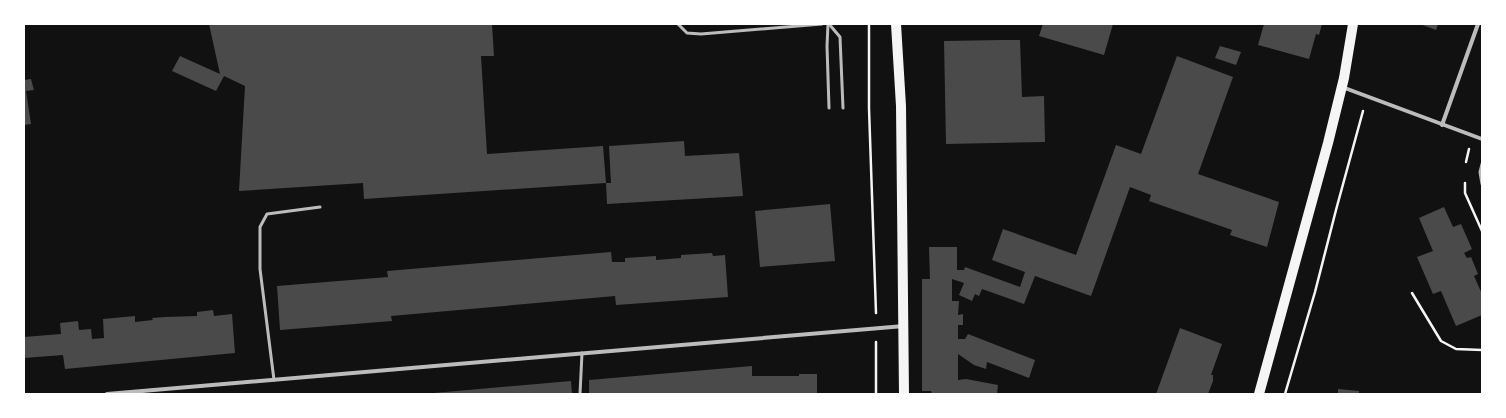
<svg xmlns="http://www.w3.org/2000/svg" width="1506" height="418" font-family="Cabin,sans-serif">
<rect width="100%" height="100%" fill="#111"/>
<g fill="#4a4a4a">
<polygon points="209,24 492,24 494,56 481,56 487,154 603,146 606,183 364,199 363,183 239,191 245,86 224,76 216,91 172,71 180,56 220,74"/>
<polygon points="1043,24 1113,24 1104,55 1039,36"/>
<polygon points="1264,24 1322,24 1319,35 1316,34 1309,59 1258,45"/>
<polygon points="1420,24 1438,24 1436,30"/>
<polygon points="1002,40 1020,40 1022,97 1044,96 1045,142 946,144 944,41"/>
<polygon points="1220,46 1241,52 1236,65 1215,58"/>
<polygon points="1177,56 1233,77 1198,174 1279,202 1267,247 1230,235 1232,230 1149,201 1151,195 1130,187 1091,296 1035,276 1024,304 982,289 979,296 975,294 972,301 959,295 964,283 952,279 952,301 959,301 958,315 963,314 963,325 958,325 958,339 965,339 968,334 1035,360 1029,378 987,362 986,369 974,365 958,354 958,380 966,379 998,385 997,394 932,394 931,391 922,391 922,279 930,279 929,247 957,247 957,270 964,270 965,267 1020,287 1025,272 992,260 1003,229 1076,255 1116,145 1141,154"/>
<polygon points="31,79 34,90 26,91 31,124 24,125 24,80"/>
<polygon points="684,141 685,156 739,153 743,196 607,204 606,183 611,183 609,146"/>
<polygon points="830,204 835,261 760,267 755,211"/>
<polygon points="1444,207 1453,227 1461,224 1472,249 1464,253 1467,258 1471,257 1478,274 1474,276 1482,294 1482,315 1456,326 1441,291 1433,294 1417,257 1433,251 1419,218"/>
<polygon points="611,252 612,262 625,262 625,258 656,256 656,260 681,258 681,255 712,253 713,256 725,255 728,297 616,305 615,296 391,316 392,321 280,330 277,286 388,277 387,271"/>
<polygon points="213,310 214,316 232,314 235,353 65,369 63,355 24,358 24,337 61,334 60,323 78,321 79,330 91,329 92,339 104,338 103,319 135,316 135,322 153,320 152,318 165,317 197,316 197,312"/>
<polygon points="1180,328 1222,344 1212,372 1211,375 1213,375 1213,381 1208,394 1205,393 1204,394 1156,394"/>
<polygon points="752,366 752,376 799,376 799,374 817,374 817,394 589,394 589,380"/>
<polygon points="571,381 572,394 434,394 434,393"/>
<polygon points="1338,389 1359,391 1359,394 1338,394"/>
</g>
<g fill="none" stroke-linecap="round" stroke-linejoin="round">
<g stroke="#f5f5f5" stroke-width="2.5">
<polyline points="869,24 869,108 876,313"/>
<polyline points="1466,162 1469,149"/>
<polyline points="1465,183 1465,193 1482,231"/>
<polyline points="1412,293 1441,341 1456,349 1482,350"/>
<polyline points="876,342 876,394"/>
<polyline points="1285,394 1315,292 1336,210 1363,111"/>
</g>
<g stroke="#bcbcbc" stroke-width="3">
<polyline points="678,24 687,33 701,34 822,24"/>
<polyline points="828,24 827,46 829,108"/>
<polyline points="829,24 840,37 843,108"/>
<polyline points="1482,164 1480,172 1482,184"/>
<polyline points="274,380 260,269 260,227 267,214 320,207"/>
<polyline points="580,394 582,353"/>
</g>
<g stroke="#bcbcbc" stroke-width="4">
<polyline points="1342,87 1482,139"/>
<polyline points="1442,125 1478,24"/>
<polyline points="107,394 904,326"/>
</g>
<g stroke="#f5f5f5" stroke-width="10">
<polyline points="896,24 901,106 904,394"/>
<polyline points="1259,394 1328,143 1344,78 1353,24"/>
</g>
</g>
<rect width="1506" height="418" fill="none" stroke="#ffffff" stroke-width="50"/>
</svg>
